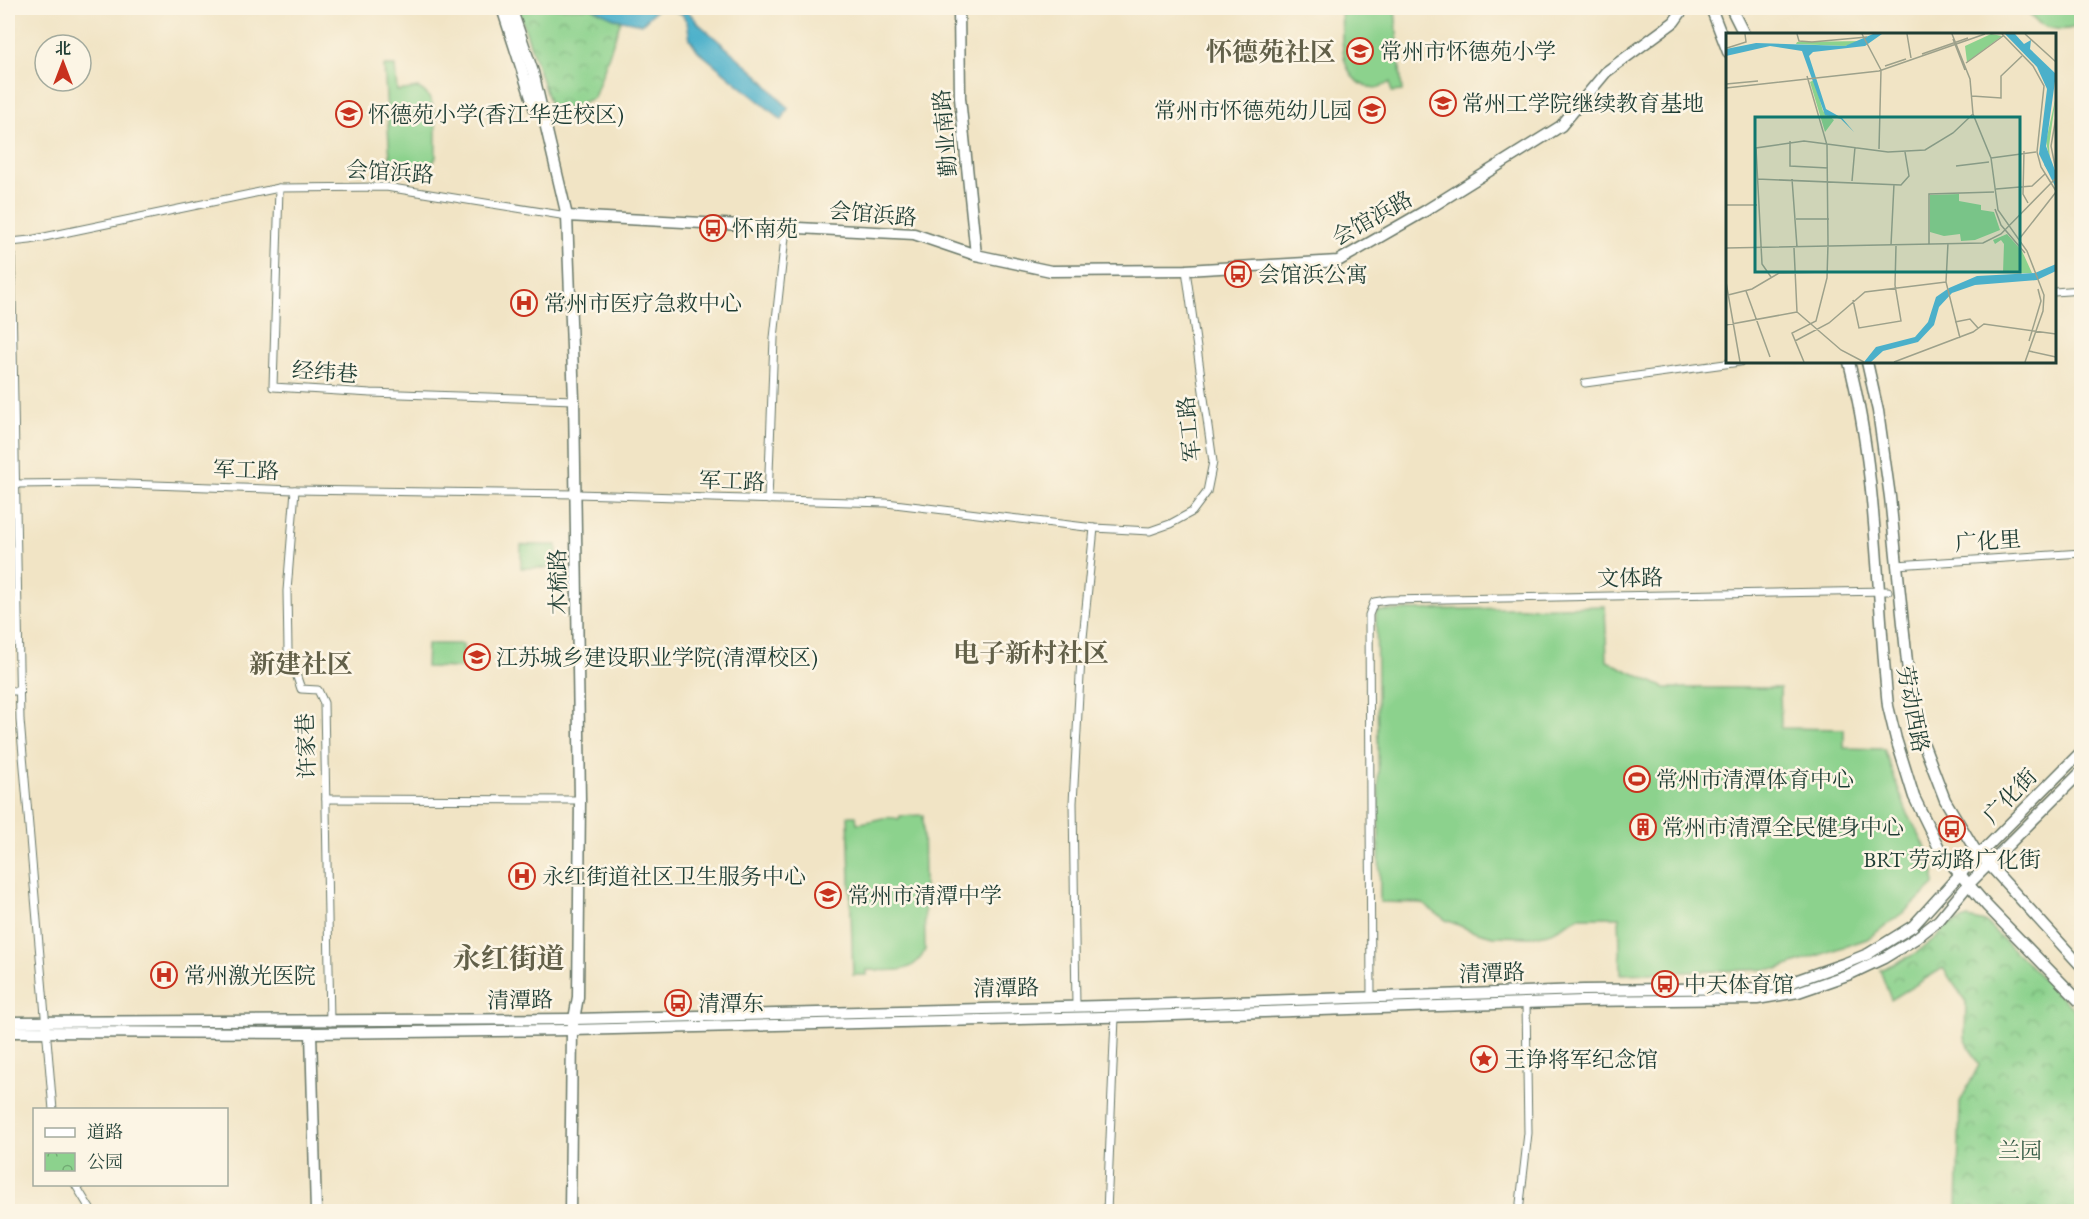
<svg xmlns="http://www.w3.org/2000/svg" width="2089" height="1219" font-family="'EB Garamond','Noto Serif SC',serif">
<defs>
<pattern id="park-crowns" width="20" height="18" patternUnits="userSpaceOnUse" patternTransform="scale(1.5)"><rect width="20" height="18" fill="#8cd28d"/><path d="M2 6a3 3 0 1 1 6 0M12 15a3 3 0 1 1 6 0" fill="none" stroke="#72ac74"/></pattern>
</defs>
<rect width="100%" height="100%" fill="#fcf5e5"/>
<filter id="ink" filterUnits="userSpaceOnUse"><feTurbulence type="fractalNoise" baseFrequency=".0167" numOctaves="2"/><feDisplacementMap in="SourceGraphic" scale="12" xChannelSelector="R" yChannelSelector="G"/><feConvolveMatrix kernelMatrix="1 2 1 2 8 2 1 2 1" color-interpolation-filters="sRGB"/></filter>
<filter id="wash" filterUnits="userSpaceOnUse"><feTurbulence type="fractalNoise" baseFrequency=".008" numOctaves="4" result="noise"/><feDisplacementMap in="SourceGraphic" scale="24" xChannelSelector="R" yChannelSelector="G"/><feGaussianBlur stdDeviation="1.35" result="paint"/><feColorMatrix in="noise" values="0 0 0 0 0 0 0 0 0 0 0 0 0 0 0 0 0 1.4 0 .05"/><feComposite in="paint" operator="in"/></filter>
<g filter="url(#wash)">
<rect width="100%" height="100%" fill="#f1e4c5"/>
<g fill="#8cd28d" stroke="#568860" stroke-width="1.5">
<path d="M1341 8H1395L1402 91 1391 92 1390 82C1381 88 1373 90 1363 85 1337 72 1343 32 1341 8Z"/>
<path d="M2026 8H2081V25C2062 34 2035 29 2026 8Z"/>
<path d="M384 66H395L397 91 418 88C441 98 435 135 436 157 431 172 407 179 395 166 392 164 391 161 390 158Z"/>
<rect x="521" y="545" width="36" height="23"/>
<polygon points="1605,606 1607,661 1665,688 1780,688 1781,728 1844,729 1844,748 1884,749 1906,810 1934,863 1934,885 1908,909 1867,939 1778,969 1621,974 1619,917 1579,917 1552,932 1530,937 1493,936 1470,930 1446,920 1421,903 1380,902 1376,611"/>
<polygon points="427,644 463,644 463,668 426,667"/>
<path d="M923 815 925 950C914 976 891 970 867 970V975H853L848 816H856L857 823C874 823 881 814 899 819L900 816Z"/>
</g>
<g fill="url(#park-crowns)" stroke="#568860" stroke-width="1.5">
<polygon points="518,8 592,8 621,20 594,98 553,114"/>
<polygon points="1968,918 1985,922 2081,1016 2081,1211 1957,1211 1960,1102 1979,1065 1965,1038 1966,1002 1943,968 1891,1000 1880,970 1915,954 1935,938 1948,925"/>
</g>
<polygon fill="#4bb0ca" stroke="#35767f" stroke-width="1.5" points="592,8 685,8 699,24 759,76 788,108 782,120 698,51 690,39 687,22 682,14 670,9 657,9 642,24 616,19"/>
</g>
<g filter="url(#ink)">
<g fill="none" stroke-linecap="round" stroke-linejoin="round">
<defs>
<g id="street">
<polyline points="279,188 273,387 371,393 574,400"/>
<polyline points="2054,292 2082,290"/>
<polyline points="1585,383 1740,362"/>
<polyline points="15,484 96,483 295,490 576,494 886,503 1094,528 1150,531 1170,524 1192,512 1207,492 1213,462 1186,270"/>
<polyline points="295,490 287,591 288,650 301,689 318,690 324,703 330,1022"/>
<polyline points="768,500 774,338 786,228"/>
<polyline points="1896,565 2082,553"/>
<polyline points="8,691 19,691"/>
<polyline points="326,799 580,800"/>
<polyline points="1371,997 1369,615 1374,602 1387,600 1888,591"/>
<polyline points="1076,1006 1073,803 1081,658 1094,528"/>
<polyline points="53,1110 20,720 11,242 30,240 279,188 386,187 567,216"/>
<polyline points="75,1184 92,1212"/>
<polyline points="1107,1212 1115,1017"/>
<polyline points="1519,1212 1528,1133 1526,1002"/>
</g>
<g id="secondary">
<polyline points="502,8 535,110"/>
<polyline points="511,8 533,72 567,216 574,400 580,800 578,997 572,1030 570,1212"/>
<polyline points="959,8 960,98 976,255"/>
<polyline points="567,216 914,234 976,255 1051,271 1186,270 1338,261 1425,211 1561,126 1606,72 1674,22 1684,8"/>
<polyline points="8,1022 574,1019 1144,1005 1583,990 1756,988 1795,981 1846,963 1868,954 1913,926 1960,874 2082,751"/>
<polyline points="8,1032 311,1033 572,1030 1144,1016 1583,1001 1757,999 1798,992 1850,974 1884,958 1915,939 1939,920 1968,885 2082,771"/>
<polyline points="311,1033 316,1212"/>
</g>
<g id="primary">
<polyline points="1711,8 1728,52"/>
<polyline points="1731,8 1744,34"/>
<path d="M1849 362C1878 474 1876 591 1888 706L1896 739 1914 797 1941 852 1987 906 2082 1004"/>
<polyline points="1867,362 1878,411 1890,497 1908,672 1912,706 1919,732 1945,800 1974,848 2082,967"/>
</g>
</defs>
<use href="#street" stroke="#687767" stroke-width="9"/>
<use href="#secondary" stroke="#687767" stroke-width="13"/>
<use href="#primary" stroke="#687767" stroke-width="13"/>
<use href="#street" stroke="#fff" stroke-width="7"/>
<use href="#secondary" stroke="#fff" stroke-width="10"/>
<use href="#primary" stroke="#fff" stroke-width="10"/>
</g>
</g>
<defs>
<symbol id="school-ring" viewBox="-11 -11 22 22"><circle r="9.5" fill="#fcf5e5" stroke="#c8321e" stroke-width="1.5"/><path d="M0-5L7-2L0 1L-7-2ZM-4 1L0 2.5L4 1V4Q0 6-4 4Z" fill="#c8321e"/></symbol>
<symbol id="bus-ring" viewBox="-11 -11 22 22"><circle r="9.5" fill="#fcf5e5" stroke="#c8321e" stroke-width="1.5"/><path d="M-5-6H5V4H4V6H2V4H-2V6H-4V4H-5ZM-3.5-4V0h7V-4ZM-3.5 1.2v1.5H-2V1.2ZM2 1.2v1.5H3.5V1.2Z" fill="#c8321e"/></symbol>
<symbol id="hospital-ring" viewBox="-11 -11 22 22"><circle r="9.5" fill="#fcf5e5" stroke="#c8321e" stroke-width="1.5"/><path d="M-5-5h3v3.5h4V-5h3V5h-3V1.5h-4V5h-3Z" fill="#c8321e"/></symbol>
<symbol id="stadium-ring" viewBox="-11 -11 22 22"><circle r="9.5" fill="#fcf5e5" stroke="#c8321e" stroke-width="1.5"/><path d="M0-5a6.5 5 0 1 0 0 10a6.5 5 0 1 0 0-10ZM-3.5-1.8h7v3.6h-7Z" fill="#c8321e"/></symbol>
<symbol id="building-ring" viewBox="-11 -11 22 22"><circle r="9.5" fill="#fcf5e5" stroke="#c8321e" stroke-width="1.5"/><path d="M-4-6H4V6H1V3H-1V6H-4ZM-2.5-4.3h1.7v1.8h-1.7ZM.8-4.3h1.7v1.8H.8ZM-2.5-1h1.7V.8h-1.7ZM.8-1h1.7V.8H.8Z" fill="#c8321e"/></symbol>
<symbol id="sight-ring" viewBox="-11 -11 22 22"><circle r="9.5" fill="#fcf5e5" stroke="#c8321e" stroke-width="1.5"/><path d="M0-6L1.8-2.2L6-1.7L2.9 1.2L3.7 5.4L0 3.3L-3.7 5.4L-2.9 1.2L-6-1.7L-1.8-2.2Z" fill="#c8321e"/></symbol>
</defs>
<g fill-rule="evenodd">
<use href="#school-ring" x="1345" y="36" width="30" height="30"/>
<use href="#school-ring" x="1428" y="88" width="30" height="30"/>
<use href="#school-ring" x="1357" y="95" width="30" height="30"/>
<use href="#school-ring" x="334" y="99" width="30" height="30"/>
<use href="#bus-ring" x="698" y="213" width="30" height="30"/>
<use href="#bus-ring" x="1223" y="259" width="30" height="30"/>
<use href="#hospital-ring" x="509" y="288" width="30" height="30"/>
<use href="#school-ring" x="462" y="642" width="30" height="30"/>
<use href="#stadium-ring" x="1622" y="764" width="30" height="30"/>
<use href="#building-ring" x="1628" y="812" width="30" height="30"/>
<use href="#bus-ring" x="1937" y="814" width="30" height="30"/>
<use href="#hospital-ring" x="507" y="861" width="30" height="30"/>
<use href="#school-ring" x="813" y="880" width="30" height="30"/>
<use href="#hospital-ring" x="149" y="960" width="30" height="30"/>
<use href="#bus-ring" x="1650" y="969" width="30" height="30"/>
<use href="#bus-ring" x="663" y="988" width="30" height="30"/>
<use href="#sight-ring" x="1469" y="1044" width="30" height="30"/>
</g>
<g text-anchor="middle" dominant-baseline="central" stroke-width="5" stroke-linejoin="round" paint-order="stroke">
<g font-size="22" fill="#1f3d34" stroke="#fcf5e5" text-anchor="start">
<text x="1380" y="51">常州市怀德苑小学</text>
<text x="1462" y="103">常州工学院继续教育基地</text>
<text x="1352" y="110" text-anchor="end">常州市怀德苑幼儿园</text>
<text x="368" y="114">怀德苑小学(香江华廷校区)</text>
<text x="732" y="228">怀南苑</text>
<text x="1258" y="274">会馆浜公寓</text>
<text x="544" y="303">常州市医疗急救中心</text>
<text x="496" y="657">江苏城乡建设职业学院(清潭校区)</text>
<text x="1656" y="779">常州市清潭体育中心</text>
<text x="1662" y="827">常州市清潭全民健身中心</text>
<text x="1952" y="859" text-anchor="middle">BRT 劳动路广化街</text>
<text x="542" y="876">永红街道社区卫生服务中心</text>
<text x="848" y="895">常州市清潭中学</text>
<text x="184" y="975">常州激光医院</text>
<text x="1684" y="984">中天体育馆</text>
<text x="698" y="1003">清潭东</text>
<text x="1504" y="1059">王诤将军纪念馆</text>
</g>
<g font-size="22" fill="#1f3d34" stroke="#fcf5e5">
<text transform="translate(945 133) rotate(-95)">勤业南路</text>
<text transform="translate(390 172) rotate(4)">会馆浜路</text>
<text transform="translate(873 214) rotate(5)">会馆浜路</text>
<text transform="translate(1372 218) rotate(-29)">会馆浜路</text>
<text transform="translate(325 372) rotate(4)">经纬巷</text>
<text transform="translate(1189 429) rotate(-96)">军工路</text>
<text transform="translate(246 470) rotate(2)">军工路</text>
<text transform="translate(732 481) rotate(2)">军工路</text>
<text transform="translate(1988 541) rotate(-4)">广化里</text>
<text transform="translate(1630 578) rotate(-1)">文体路</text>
<text transform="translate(558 582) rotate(-91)">木梳路</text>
<text transform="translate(1913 709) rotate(79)">劳动西路</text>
<text transform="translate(306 746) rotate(-92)">许家巷</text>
<text transform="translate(2010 796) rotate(-46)">广化街</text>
<text transform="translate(1492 973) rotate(-2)">清潭路</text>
<text transform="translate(1006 988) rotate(-1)">清潭路</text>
<text transform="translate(520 1000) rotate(-1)">清潭路</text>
</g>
<g font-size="22" fill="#355b46" stroke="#fcf5e5">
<text x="2020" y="1150">兰园</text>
</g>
<g font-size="26" font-weight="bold" fill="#626049" stroke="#fcf5e5">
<text x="1271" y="52">怀德苑社区</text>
<text x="1031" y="653">电子新村社区</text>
<text x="301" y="664">新建社区</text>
</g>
<g font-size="28" font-weight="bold" fill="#626049" stroke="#fcf5e5">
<text x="509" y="958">永红街道</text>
</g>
</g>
<g transform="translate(1726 33)">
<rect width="330" height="330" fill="#f1e4c5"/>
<path d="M233 161V168L255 172V177L268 179 274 197 249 207 235 208 234 201 218 203 204 199V162Z" fill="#8cd28d"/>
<path d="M265 1 276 3 241 29 239 13ZM137 8 119 13 70 11 71 9ZM88 47 97 78 108 87 99 99 84 49ZM330 63 323 113 324 129 320 108ZM281 201 296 218 306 240H277L278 211 275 207 269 211 267 207Z" fill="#8cd28d"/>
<path d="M147 1H156L139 13 87 19 83 23 100 76 116 85 128 99 115 86 99 82 76 18 44 13 0 23V16L30 10 119 13ZM279 1H289L298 11 305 7 304 16 330 41 320 113 330 140V155L313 121 321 56 311 34ZM330 231V238L311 247 249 252 226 260 213 274 208 292 192 309 157 318 145 329H138L150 314 189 304 202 289 210 264 223 255 251 243 309 240Z" fill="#4bb0ca"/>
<path fill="none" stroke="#4bb0ca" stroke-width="3" d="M284 1 317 34 326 54 317 109 320 132 328 144"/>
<path fill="none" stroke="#9da18b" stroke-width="1.5" d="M71 1 73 8 86 9 141 4M136 1 155 37M181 1 185 25M226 1 244 46 247 81 265 125 272 177 301 218 318 262 317 278 299 329M276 1 307 33 318 53 311 119 315 134 330 158M299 1 330 29M227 6 239 37M1 15 20 9 19 1M196 21 242 5M240 30 277 3M159 33 180 26M0 51 32 48M0 55 153 38 259 1M246 63 275 65V43L296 23M330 84 325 113 330 138M64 108V133L102 135M153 116 155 37M298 118 297 161 302 170M265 125 310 119M230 133 263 129M31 146 175 152 183 143 179 119M66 146 71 214M126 148 129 114M270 156 306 153 319 141M0 172H31M269 176 275 192 299 220M70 186H103M294 205 330 159M222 210 220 249 234 305M203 211V161L268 159M165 212 168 151M0 215 257 210 275 201 330 145M68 215 71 279 115 317 138 329M45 244 36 231 30 115 78 108 162 119 199 117 227 100 247 81M0 249 14 329M20 258 44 324M2 262 26 256 53 240 101 239M127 267 133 295 175 288 169 252 170 213M229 289 244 286 252 295M0 292 71 279M69 308 103 290 139 259 220 249M303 308 315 268 312 256M303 318 330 324M78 329 66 300 90 288 101 245 102 211 101 112 81 43M168 329 247 299 258 291 330 301"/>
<path fill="#0f766e" fill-opacity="0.15" stroke="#0f766e" stroke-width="3" d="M29 84H294V239H29Z"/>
<rect width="330" height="330" fill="none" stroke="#1f3d34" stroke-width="3"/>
</g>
<rect width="2089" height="1219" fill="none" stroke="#fcf5e5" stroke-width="30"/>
<rect x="33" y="1108" width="195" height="78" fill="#fcf5e5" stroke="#a4ab9e" stroke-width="1.5"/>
<rect x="45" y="1128" width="30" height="9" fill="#ffffff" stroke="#a4ab9e" stroke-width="1.5"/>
<text x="87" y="1138" font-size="18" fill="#1f3d34">道路</text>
<rect x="45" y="1153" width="30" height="18" fill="url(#park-crowns)" stroke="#a4ab9e" stroke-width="1.5"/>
<text x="87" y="1168" font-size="18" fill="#1f3d34">公园</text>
<g transform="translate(63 63)"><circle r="28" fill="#fcf5e5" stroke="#a4ab9e" stroke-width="1.5"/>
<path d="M0-4.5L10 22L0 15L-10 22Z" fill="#c8321e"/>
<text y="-9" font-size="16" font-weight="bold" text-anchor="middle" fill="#1f3d34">北</text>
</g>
</svg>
